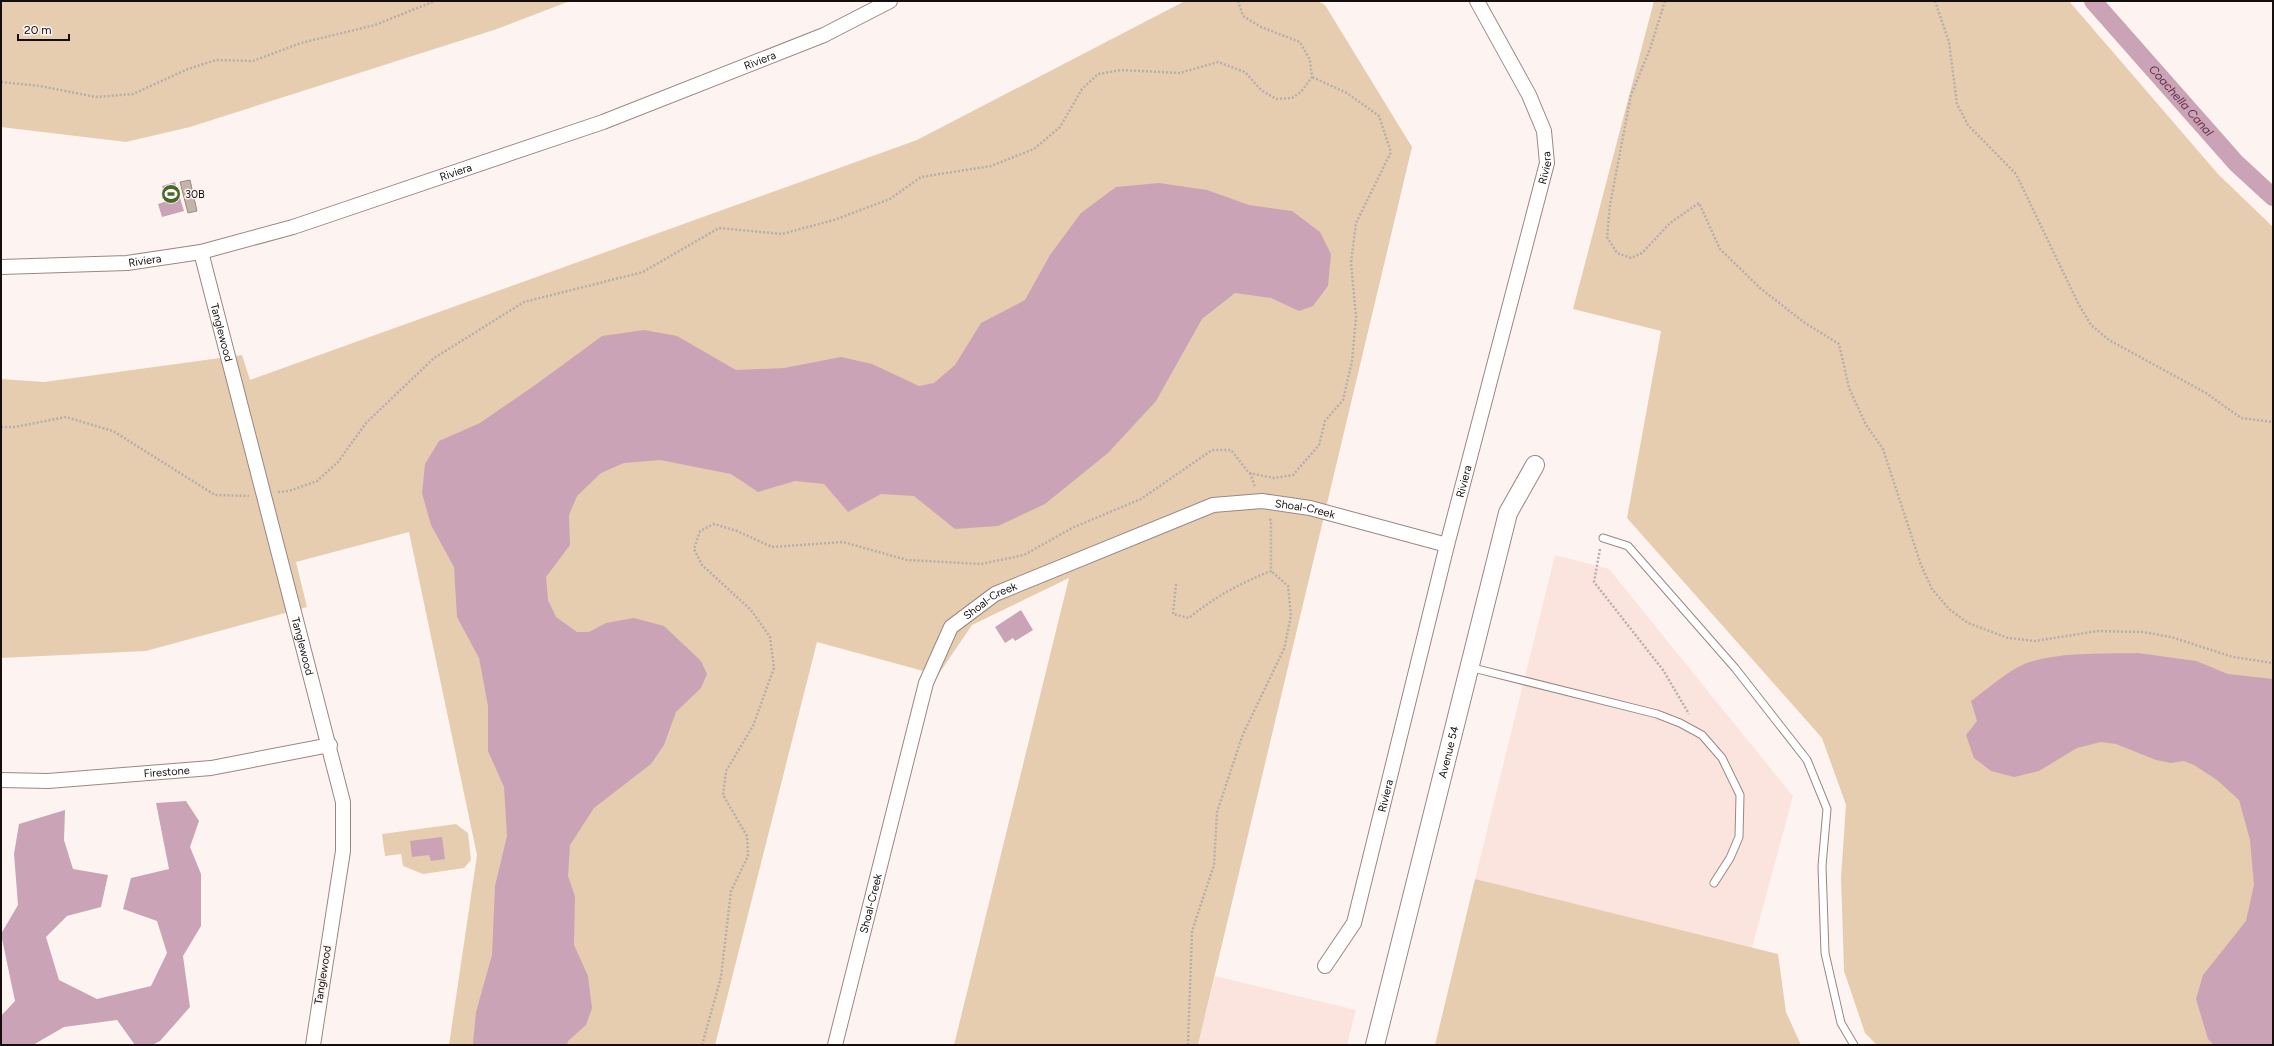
<svg xmlns="http://www.w3.org/2000/svg" width="2274" height="1046" font-family="Figtree,sans-serif">
<rect width="100%" height="100%" fill="#fdf4f2"/>
<g fill="#fbe3de">
<polygon points="1555,555 1609,569 1793,796 1752,948 1475,879"/>
<polygon points="1215,976 1356,1010 1347,1045 1198,1045"/>
</g>
<g fill="#e6cdaf">
<polygon points="1,1 570,1 494,30 190,127 126,142 1,127"/>
<polygon points="1185,1 1318,1 1325,5 1412,147 1198,1045 954,1045 1069,578 972,625 938,675 817,642 715,1045 449,1045 477,855 409,532 296,562 307,607 146,651 1,658 1,379 44,382 242,355 250,380 917,140"/>
<polygon points="1654,1 2069,1 2218,174 2273,227 2273,1045 1877,1045 1865,1033 1844,971 1841,877 1846,805 1822,738 1627,518 1661,331 1573,309"/>
<polygon points="456,824 468,833 471,860 464,868 423,874 403,866 401,854 385,856 382,834"/>
<polygon points="1475,879 1778,954 1786,1012 1801,1045 1435,1045"/>
</g>
<g fill="#cba3b6">
<polygon points="175,182 184,211 162,217 158,204 167,201 162,186"/>
<polygon points="1159,183 1207,190 1249,205 1292,211 1320,232 1331,254 1328,286 1313,306 1299,311 1271,298 1235,293 1202,319 1156,401 1108,453 1045,504 998,526 955,529 914,496 881,494 848,512 824,484 795,481 758,492 731,474 660,460 624,463 601,473 577,496 569,515 570,545 546,577 548,600 556,617 577,632 589,632 606,623 634,618 664,626 701,661 707,674 701,688 676,712 664,745 651,764 594,808 570,845 568,876 575,896 574,945 588,976 592,1008 586,1025 568,1041 567,1045 475,1045 473,1043 476,1012 492,955 495,886 507,836 504,787 488,751 488,706 479,658 457,617 454,567 431,525 422,493 425,464 439,441 480,423 538,383 602,336 644,330 677,336 736,370 784,368 841,357 872,364 919,386 934,383 955,365 981,323 1025,300 1050,255 1081,213 1116,187"/>
<polygon points="1021,610 1033,630 1015,641 1013,638 1005,643 995,627"/>
<path d="M2138 653 2196 661 2228 674 2273 679V1045H2214L2208 1039 2196 999 2203 975 2246 921 2254 885 2250 840 2239 800 2217 780 2194 765 2184 761 2171 763 2156 760 2116 744 2101 742 2077 748 2039 771 2014 777 1991 771 1974 758 1966 735 1977 721 1971 701C1986 690 2002 676 2018 667 2049 651 2104 654 2138 653Z"/>
<polygon points="186,801 199,821 190,847 201,874 201,926 183,956 190,1007 160,1041 152,1045 135,1045 117,1020 64,1027 33,1045 1,1045 1,1016 15,1001 1,934 18,905 14,854 19,824 65,810 64,840 73,869 108,875 101,907 67,916 46,937 59,980 97,999 151,986 167,953 157,921 123,909 131,878 169,869 156,803"/>
<polygon points="442,837 445,859 431,861 429,855 412,857 410,841"/>
</g>
<g fill="none" stroke-linecap="round" stroke-linejoin="round">
<path stroke="#cba3b6" stroke-width="18" id="s1" d="M2093 1 2236 163 2273 197"/>
</g>
<polygon fill="#c4b3a9" stroke="#9a8980" points="190,180 197,211 188,213 180,182"/>
<g fill="none" stroke-linecap="round" stroke-linejoin="round">
<defs>
<g id="service">
<polyline points="1603,538 1628,546 1735,668 1807,760 1827,809 1822,866 1825,953 1841,1023 1854,1045"/>
<polyline points="1469,667 1657,714 1680,723 1702,735 1722,758 1740,795 1739,837 1730,858 1714,883"/>
</g>
<g id="minor">
<path id="s2" d="M201 252 343 802V851L313 1045"/>
<path id="s3" d="M1 267 127 263 201 252 293 227 603 122 824 35 890 1"/>
<path id="s4" d="M1 780 48 781 211 768 330 745"/>
<path id="s5" d="M1325 966 1354 923 1447 545 1547 163 1544 131 1529 95 1477 1"/>
<path id="s6" d="M835 1045 926 683 951 627 995 594 1213 505 1262 501 1310 508 1447 545"/>
</g>
<g id="tertiary">
<path id="s7" d="M1375 1045 1508 513 1535 465"/>
</g>
</defs>
<use href="#service" stroke="#9a8783" stroke-width="9"/>
<use href="#minor" stroke="#9a8783" stroke-width="16"/>
<use href="#tertiary" stroke="#9a8783" stroke-width="20"/>
<g stroke="#b6aeac" stroke-width="2.5" stroke-dasharray="2 2" stroke-linecap="butt">
<polyline points="1665,1 1650,49 1631,95 1610,205 1607,237 1617,253 1631,258 1642,253 1670,223 1699,203 1720,249 1760,288 1805,323 1839,344 1849,388 1866,425 1883,449 1921,565 1932,589 1949,609 1968,623 2008,638 2035,641 2098,631 2143,632 2171,637 2233,657 2273,663"/>
<polyline points="1935,1 1949,42 1957,104 1968,125 2016,174 2078,303 2091,325 2109,340 2206,393 2241,418 2273,422"/>
<polyline points="1,82 40,86 96,97 133,94 188,69 216,60 253,61 301,43 375,25 435,1"/>
<polyline points="1,427 15,427 66,417 113,431 215,495 249,496"/>
<polyline points="1250,473 1255,487"/>
<polyline points="278,492 289,491 317,481 338,462 366,423 434,358 524,302 643,272 719,228 782,234 834,220 890,199 921,177 991,166 1034,149 1060,127 1082,89 1098,74 1121,70 1180,73 1218,62 1245,72 1261,90 1276,99 1292,98 1301,92 1312,77 1310,60 1300,42 1261,27 1243,16 1238,1"/>
<polyline points="1600,549 1594,582 1663,670 1689,714"/>
<path d="M1176 584 1173 614 1189 618C1214 597 1241 583 1271 571V521L1269 517"/>
<polyline points="702,1045 721,977 731,891 748,856 747,836 723,795 726,771 753,726 774,668 770,637 751,610 702,565 694,549 700,531 714,524 737,531 772,547 843,542 907,560 981,564 1024,555 1072,528 1141,499 1212,450 1231,450 1249,473 1274,478 1293,475 1319,445 1325,421 1343,400 1352,361 1356,317 1351,263 1356,223 1391,152 1379,116 1347,93 1312,77"/>
<polyline points="1188,1045 1192,931 1214,865 1217,812 1243,734 1284,649 1291,616 1288,586 1271,571"/>
</g>
<use href="#service" stroke="#fff" stroke-width="7"/>
<use href="#minor" stroke="#fff" stroke-width="14"/>
<use href="#tertiary" stroke="#fff" stroke-width="18"/>
</g>
<defs>
<symbol id="stadium-disc" viewBox="-11 -11 22 22"><circle r="9.5" fill="#446b27" stroke="#fdf4f2"/><path d="M0-5a6.5 5 0 1 0 0 10a6.5 5 0 1 0 0-10ZM-3.5-1.8h7v3.6h-7Z" fill="#fff"/></symbol>
</defs>
<g fill-rule="evenodd">
<use href="#stadium-disc" x="160" y="183" width="22" height="22"/>
</g>
<g text-anchor="middle" dominant-baseline="central" stroke-width="3" stroke-linejoin="round" paint-order="stroke">
<g font-size="11" fill="#150e0d" stroke="#fdf4f2">
<text stroke="none"><textPath href="#s3" startOffset="792">Riviera</textPath></text>
<text stroke="none"><textPath href="#s5" startOffset="831">Riviera</textPath></text>
<text stroke="none"><textPath href="#s3" startOffset="468">Riviera</textPath></text>
<text stroke="none"><textPath href="#s3" startOffset="144">Riviera</textPath></text>
<text stroke="none"><textPath href="#s2" startOffset="83">Tanglewood</textPath></text>
<text stroke="none"><textPath href="#s5" startOffset="507">Riviera</textPath></text>
<text stroke="none"><textPath href="#s6" startOffset="818">Shoal-Creek</textPath></text>
<text stroke="none"><textPath href="#s6" startOffset="482">Shoal-Creek</textPath></text>
<text stroke="none"><textPath href="#s2" startOffset="407">Tanglewood</textPath></text>
<text stroke="none"><textPath href="#s7" startOffset="302">Avenue 54</textPath></text>
<text stroke="none"><textPath href="#s4" startOffset="166">Firestone</textPath></text>
<text stroke="none"><textPath href="#s5" startOffset="183">Riviera</textPath></text>
<text stroke="none"><textPath href="#s6" startOffset="146">Shoal-Creek</textPath></text>
<text transform="translate(323 975) rotate(-81)">Tanglewood</text>
</g>
<g font-size="11" fill="#150e0d" stroke="#fdf4f2" text-anchor="start">
<text x="185" y="194">30B</text>
</g>
<g font-size="12" font-style="italic" fill="#622e4a" stroke="#fdf4f2">
<text stroke="none"><textPath href="#s1" startOffset="133">Coachella Canal</textPath></text>
</g>
</g>
<rect width="2274" height="1046" fill="none" stroke="#150e0d" stroke-width="4"/>
<path d="M18 34v6h51v-6" fill="none" stroke="#150e0d" stroke-width="2"/>
<text x="24" y="34" font-size="12" fill="#150e0d" stroke="#fdf4f2" stroke-width="3" paint-order="stroke">20 m</text>
</svg>
